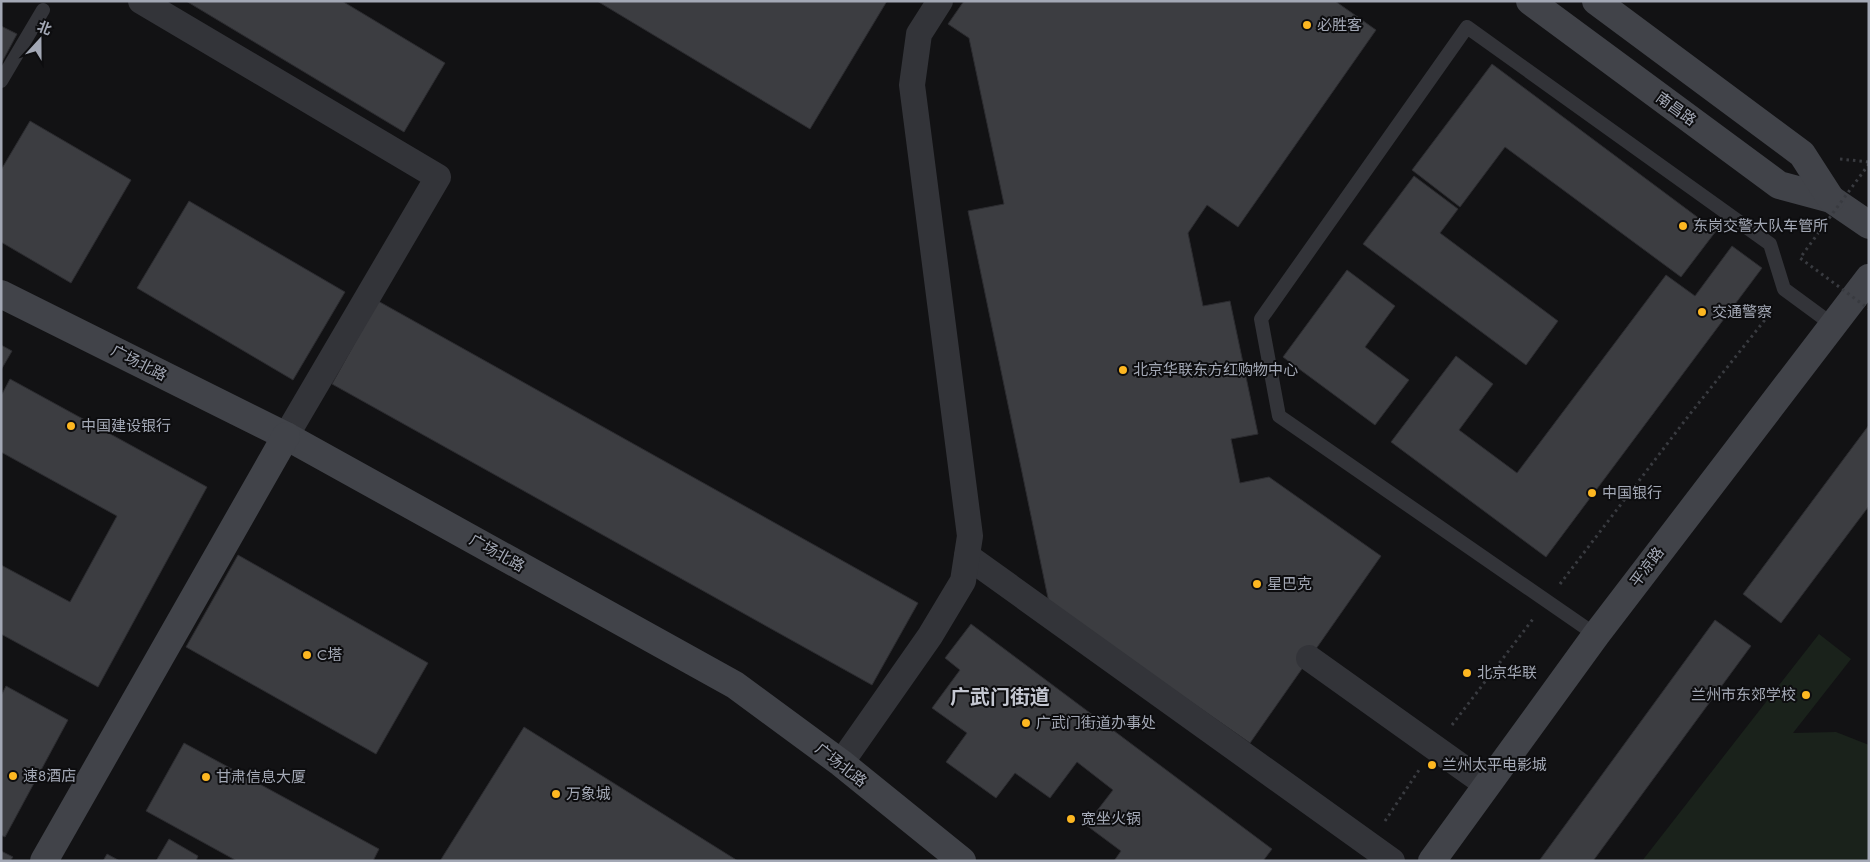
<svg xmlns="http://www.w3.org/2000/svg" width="1870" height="862" font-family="Jost,'Noto Sans SC',sans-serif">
<rect width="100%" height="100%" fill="#121214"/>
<polygon fill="#1a221b" points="1819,634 1851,659 1793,733 1836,732 1869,745 1869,861 1642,861"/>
<g fill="#3c3d41" stroke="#2c2c30">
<polygon points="186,1 342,1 445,63 404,132"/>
<polygon points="597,1 887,1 810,129"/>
<polygon points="964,1 1335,1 1376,30 1238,227 1207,205 1188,233 1203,306 1230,301 1258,434 1231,439 1240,483 1269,477 1381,556 1250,743 1049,603 968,211 1004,204 969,38 948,24"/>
<polygon points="1,26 17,34 1,64"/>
<polygon points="1492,64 1716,231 1681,277 1505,147 1460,207 1412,170"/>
<polygon points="30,121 131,180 71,283 1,242 1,170"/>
<polygon points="1414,176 1458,209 1440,233 1558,321 1526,365 1363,244"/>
<polygon points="189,201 345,292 293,380 137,288"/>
<polygon points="1732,246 1762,268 1546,557 1391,442 1456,356 1493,384 1459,430 1517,473 1666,275 1695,296"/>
<polygon points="1347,270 1395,306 1365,347 1409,380 1375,425 1283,357"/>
<polygon points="378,301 918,603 872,685 332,384"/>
<polygon points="1,345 12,351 1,370"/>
<polygon points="10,379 207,487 98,687 1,634 1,565 70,602 117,516 1,452 1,396"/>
<polygon points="1869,425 1869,506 1781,623 1743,594"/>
<polygon points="238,555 428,663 376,754 186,647"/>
<polygon points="1715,620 1751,646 1593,861 1539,861"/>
<polygon points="971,624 1272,849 1263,861 1114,861 1121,851 1086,825 1113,790 1077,762 1050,798 1015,773 996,798 946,762 967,733 932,708 960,670 945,658"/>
<polygon points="6,686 68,720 5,837 1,835 1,696"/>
<polygon points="524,727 738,861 440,861"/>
<polygon points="184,743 379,849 373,861 237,861 146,811"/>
<polygon points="169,839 198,856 196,861 156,861"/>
<polygon points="1,851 13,857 10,861 1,861"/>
<polygon points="107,854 120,861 103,861"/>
</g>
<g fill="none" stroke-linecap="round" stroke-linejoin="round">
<g stroke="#393b40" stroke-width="3" stroke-dasharray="2.5 4" stroke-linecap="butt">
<polyline points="1840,159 1869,162"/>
<polyline points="1560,584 1690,414 1768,316 1772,307"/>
<polyline points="1452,725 1533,619"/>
<polyline points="1385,821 1419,770"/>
</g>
<g stroke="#333439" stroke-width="14">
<polyline points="1,81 43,10"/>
<polyline points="1596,635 1279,416 1261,319 1467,27 1770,244 1784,289 1833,325"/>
</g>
<g stroke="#333439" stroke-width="26">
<polyline points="141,1 438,177 286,436"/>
<polyline points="967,556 1392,861"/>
<polyline points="1309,658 1487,785"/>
<polyline points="841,763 930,636 963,581 970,536 912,85 919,34 940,1"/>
</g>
<g stroke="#414349" stroke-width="28">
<polyline points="1530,1 1779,185 1831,199 1869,225"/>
<polyline points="1596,1 1802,154 1831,199"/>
<polyline points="1,294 286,436 735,685 841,763 962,861"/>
<polyline points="44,861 286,436"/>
<polyline points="1432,861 1596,635 1869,278"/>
</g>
<polyline stroke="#393b40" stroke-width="3" stroke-dasharray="2.5 4" stroke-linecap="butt" points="1869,164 1800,258 1869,309"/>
</g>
<g fill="#fdb721" stroke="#0d0d0f" stroke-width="2">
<circle cx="1307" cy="25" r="5"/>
<circle cx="1683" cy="226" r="5"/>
<circle cx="1702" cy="312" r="5"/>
<circle cx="1123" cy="370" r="5"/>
<circle cx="71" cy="426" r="5"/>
<circle cx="1592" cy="493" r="5"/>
<circle cx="1257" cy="584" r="5"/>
<circle cx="307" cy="655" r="5"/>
<circle cx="1467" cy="673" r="5"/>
<circle cx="1806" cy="695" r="5"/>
<circle cx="1026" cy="723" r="5"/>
<circle cx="1432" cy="765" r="5"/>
<circle cx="13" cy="776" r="5"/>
<circle cx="206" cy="777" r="5"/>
<circle cx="556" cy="794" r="5"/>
<circle cx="1071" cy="819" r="5"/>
</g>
<g text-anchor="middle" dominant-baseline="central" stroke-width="4" stroke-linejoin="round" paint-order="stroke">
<g font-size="15" fill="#a3a8b5" stroke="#0d0d0f" text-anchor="start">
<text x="1317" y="25">必胜客</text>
<text x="1693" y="226">东岗交警大队车管所</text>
<text x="1712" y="312">交通警察</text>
<text x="1133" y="370">北京华联东方红购物中心</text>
<text x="81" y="426">中国建设银行</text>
<text x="1602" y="493">中国银行</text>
<text x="1267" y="584">星巴克</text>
<text x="317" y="655">C塔</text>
<text x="1477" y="673">北京华联</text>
<text x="1796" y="695" text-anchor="end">兰州市东郊学校</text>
<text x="1036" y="723">广武门街道办事处</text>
<text x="1442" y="765">兰州太平电影城</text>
<text x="23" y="776">速8酒店</text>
<text x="216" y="777">甘肃信息大厦</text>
<text x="566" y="794">万象城</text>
<text x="1081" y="819">宽坐火锅</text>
</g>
<g font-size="15" fill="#a3a8b5" stroke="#0d0d0f">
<text transform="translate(1676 109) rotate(36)">南昌路</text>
<text transform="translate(139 363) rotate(27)">广场北路</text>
<text transform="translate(497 553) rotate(29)">广场北路</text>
<text transform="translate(1647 567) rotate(-53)">平凉路</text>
<text transform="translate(841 765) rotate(38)">广场北路</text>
</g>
<g font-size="20" font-weight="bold" fill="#c4c7d1" stroke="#0d0d0f">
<text x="1000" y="697">广武门街道</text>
</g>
</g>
<rect width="1870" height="862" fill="none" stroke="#a3a8b5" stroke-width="5"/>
<g transform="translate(40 40) rotate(21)" stroke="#0d0d0f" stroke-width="4" paint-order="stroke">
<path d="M0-4L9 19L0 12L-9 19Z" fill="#a3a8b5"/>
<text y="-8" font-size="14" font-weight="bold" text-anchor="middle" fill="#a3a8b5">北</text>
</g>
</svg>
